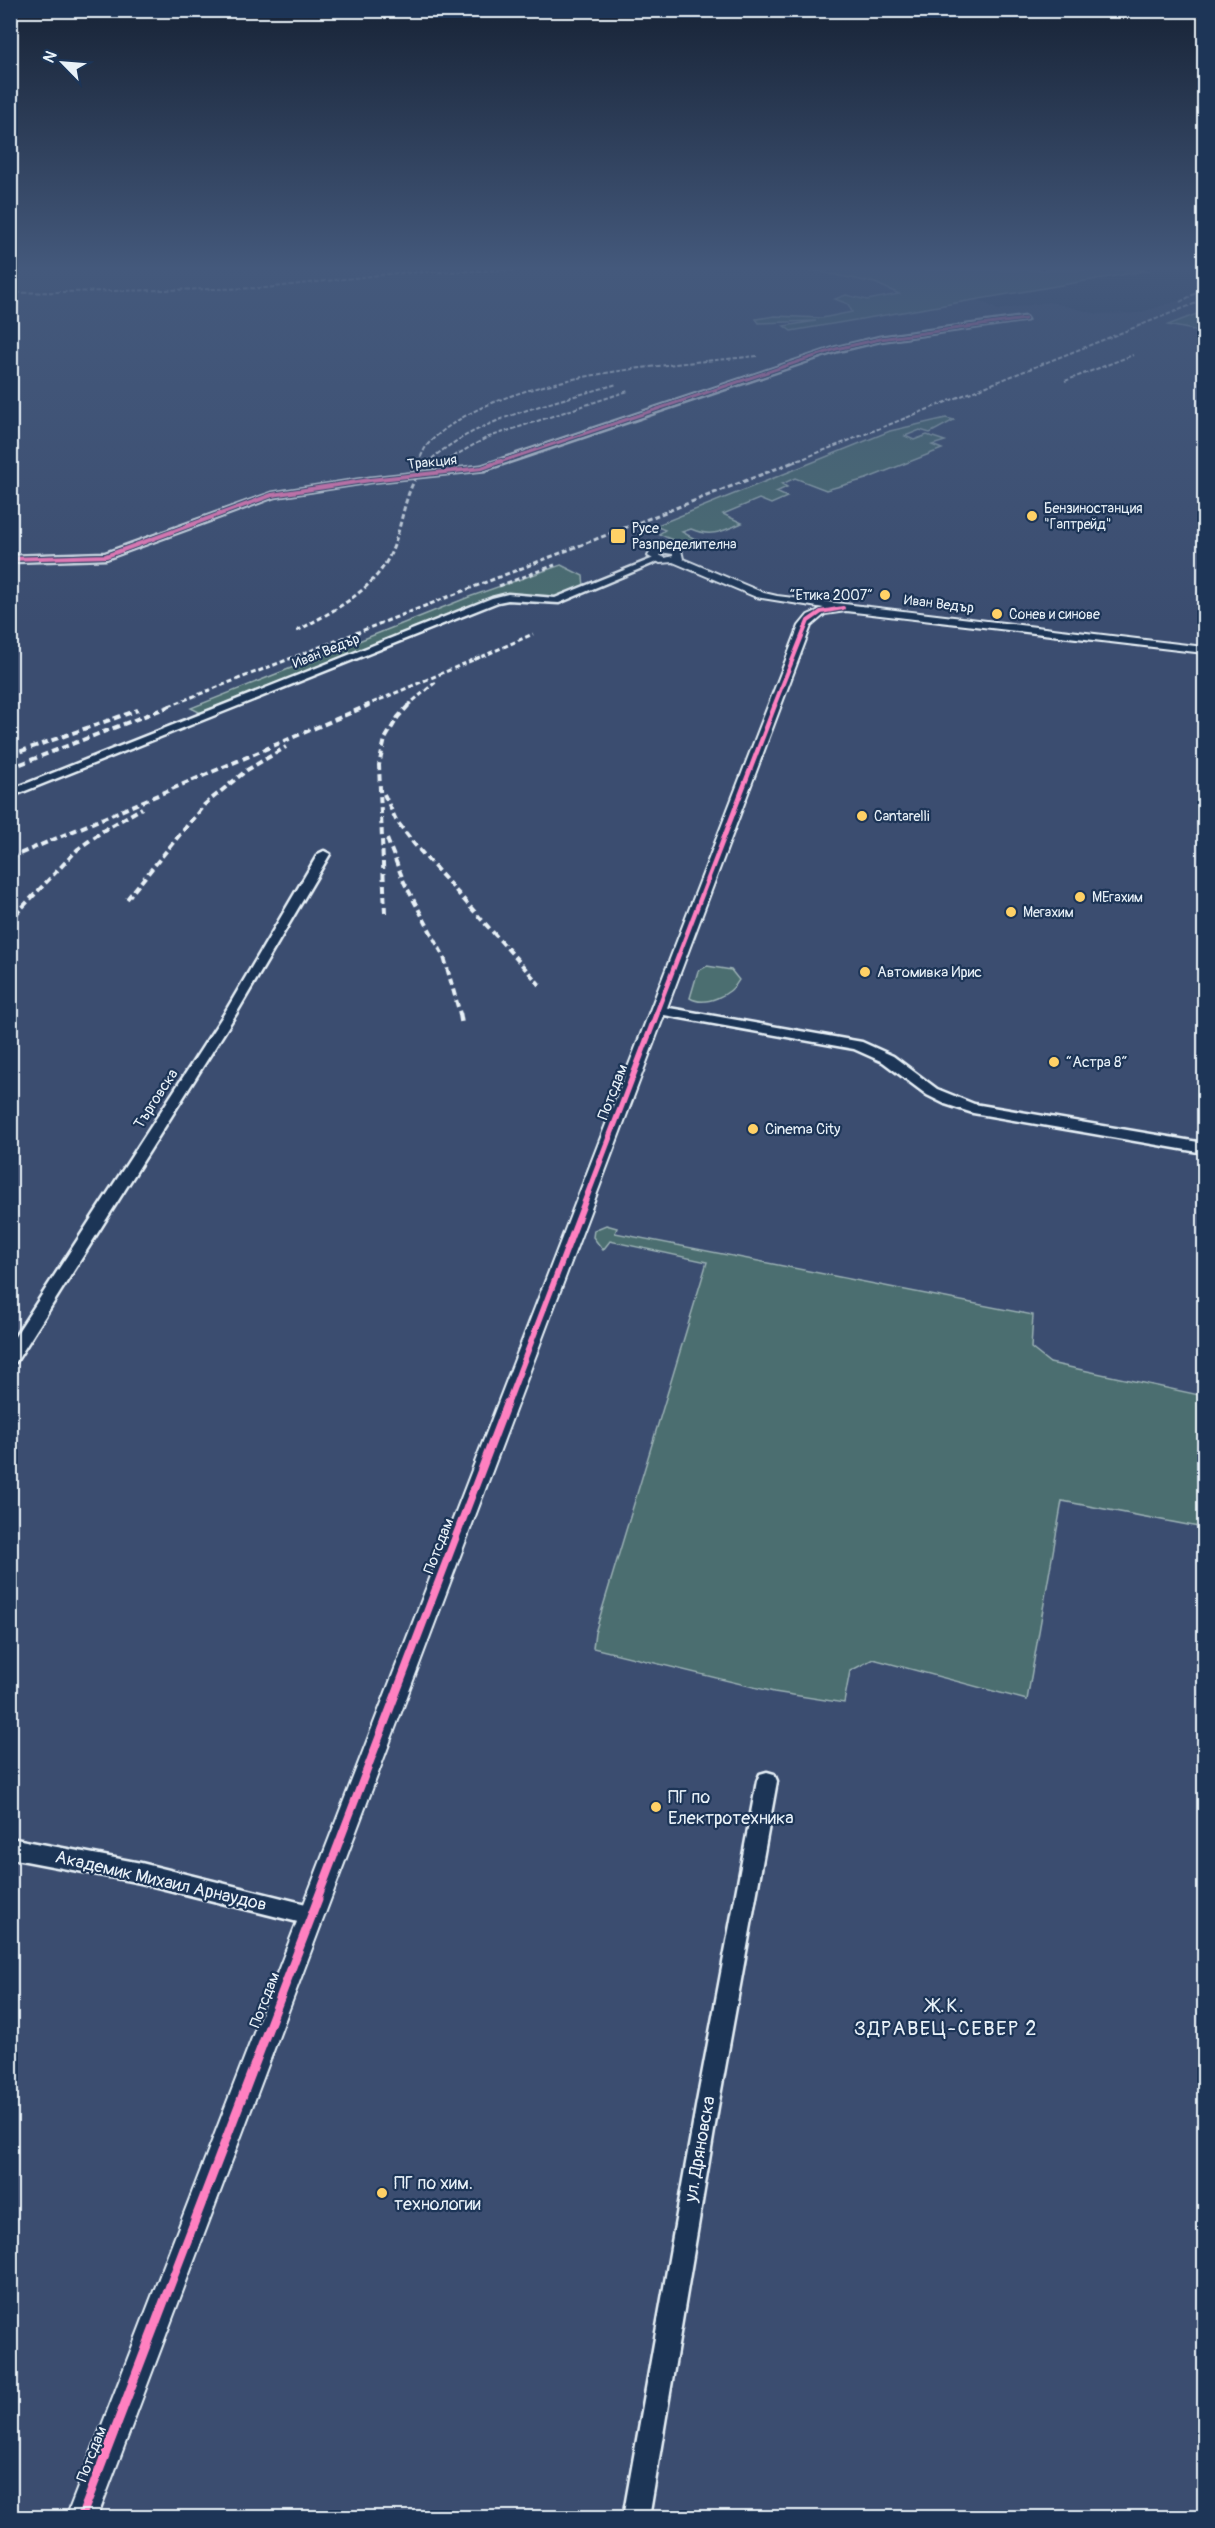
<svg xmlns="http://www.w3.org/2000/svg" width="1215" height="2528" font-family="Pangolin,sans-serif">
<rect width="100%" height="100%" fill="#2a4062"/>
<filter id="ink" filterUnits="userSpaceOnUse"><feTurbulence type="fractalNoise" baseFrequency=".0167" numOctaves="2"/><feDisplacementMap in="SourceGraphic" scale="12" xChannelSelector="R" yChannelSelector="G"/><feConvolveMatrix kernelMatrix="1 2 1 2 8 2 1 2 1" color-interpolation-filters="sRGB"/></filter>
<g filter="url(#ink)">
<polygon fill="#3a4d70" points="11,270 811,270 971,296 998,310 1049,302 1097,314 1139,313 1187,298 1204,282 1204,338 1201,340 1204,341 1204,2517 11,2517"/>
<g fill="#4c6e6f" stroke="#9ab0b4" stroke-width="1.5">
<polygon points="811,270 1150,270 791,331 784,326 816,321 759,323 756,319 775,316 822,318 852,312 848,304 835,299 846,295 867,300 899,294 875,283"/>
<polygon points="1204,311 1204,332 1168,325 1202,312"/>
<path d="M946 418 954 420 930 433 920 430 905 436 914 440 927 435 945 441 932 445 942 449 866 479 826 490 795 478 782 484 787 487 776 492 787 497 771 504 759 499 723 514 742 523C723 531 711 538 691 529L682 532 697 540C683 546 672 540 659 534L665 530 655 526 890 431Z"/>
<polygon points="561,565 583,576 584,587 560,597 508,595 491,598 201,713 191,708 469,597"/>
<path d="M707 966 731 970 739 980C731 995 705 1007 690 998L698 971Z"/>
<polygon points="606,1225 617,1228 615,1233 1033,1315 1031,1348 1050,1363 1204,1396 1204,1528 1062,1501 1027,1700 873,1659 850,1671 844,1703 774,1692 593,1648 595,1633 707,1262 610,1241 603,1250 593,1237 594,1230"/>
</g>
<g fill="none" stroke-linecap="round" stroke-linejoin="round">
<defs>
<g id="minor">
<polygon points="1025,317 1027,320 880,341 838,351 485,470 370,482 274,497 106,559 10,562 10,556 105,553 272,493 370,478 481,466 834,348 880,337"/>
<polygon points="654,558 661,560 559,603 508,600 498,602 10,797 10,790 492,598 508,594 555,598"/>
<polygon points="324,851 330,854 236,1014 16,1362 10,1364 10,1344 224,1014 318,854"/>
<polygon points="658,1006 862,1042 893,1056 937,1089 974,1104 1204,1143 1204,1153 973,1113 945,1104 927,1095 883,1062 854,1049 653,1013 652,1010"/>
<polygon points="767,1772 774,1774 777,1781 718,2107 649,2518 623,2518 696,2107 757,1781 760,1774"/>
<polygon points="10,1838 141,1863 310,1905 317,1908 320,1915 317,1922 310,1925 141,1883 10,1858"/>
</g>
<path id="tertiary" d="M666 547 681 550 683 559 764 593 777 596 1204 647V653L846 611 825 614 811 626 97 2518H66L799 626 808 615 824 608 756 597 673 562 660 563 648 556 651 551ZM666 553 673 554V556L665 558 659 555Z"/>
</defs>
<use href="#minor" stroke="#e8f1f8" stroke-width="5"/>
<use href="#tertiary" stroke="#e8f1f8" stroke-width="4"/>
<use href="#minor" fill="#1d3557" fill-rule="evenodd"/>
<use href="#tertiary" fill="#1d3557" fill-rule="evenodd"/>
<g stroke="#e8f1f8" stroke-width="2" stroke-dasharray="4.5 2" stroke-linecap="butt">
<polyline points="10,293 265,288 397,273 520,270"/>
<polyline points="1180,302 1196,293 1204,285"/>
<polyline points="1065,381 1133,355"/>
<path d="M418 463C421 457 424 448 429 443 498 373 663 366 757 356"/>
<path d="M427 463C477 417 554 403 617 384"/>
<polyline points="442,463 486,438 628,391"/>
<polyline points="792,463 1204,300"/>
</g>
<g stroke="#e8f1f8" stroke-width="3" stroke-dasharray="5 3" stroke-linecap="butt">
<polyline points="433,469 444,461"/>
<polyline points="410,478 419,461"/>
<polyline points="499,586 555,565"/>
<path d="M297 631C329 613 369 594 388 559 405 527 401 487 429 461"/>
<polyline points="474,660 533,634"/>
<polyline points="169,706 796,461"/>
<polyline points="365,706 480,657"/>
<polyline points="407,706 437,681"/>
</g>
<g stroke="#e8f1f8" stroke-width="4" stroke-dasharray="7 4" stroke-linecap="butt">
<polyline points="10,755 138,710"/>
<polyline points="10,768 173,705"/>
<polyline points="384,794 396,820 415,845 540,985"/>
<polyline points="387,839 404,882 444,957 460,1014"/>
<polyline points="10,858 369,705"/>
<polyline points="127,899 204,805 247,770 286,747"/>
<polyline points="385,913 379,765 385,739 398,717 409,705"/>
<polyline points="15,915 78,849 104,830 142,808"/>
</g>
<polyline stroke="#e8f1f8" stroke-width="4.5" stroke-dasharray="9 4.5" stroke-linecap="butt" points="460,1013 462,1025"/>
<defs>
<polyline id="cycleway-far5" points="497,463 836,349 880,339 1025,319"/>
<g id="cycleway-far4">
<polyline points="10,559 106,556 272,495 370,480 482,468 501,461"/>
<polyline points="774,706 808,621 821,612 843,608"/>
</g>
<polyline id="cycleway-far3" points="656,1014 775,705"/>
<polyline id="cycleway-far2" points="507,1405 657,1013"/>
<polyline id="cycleway-far1" points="317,1900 507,1403"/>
<polyline id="cycleway" points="81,2518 318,1899"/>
</defs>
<use href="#cycleway-far5" stroke="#1d3557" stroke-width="4.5"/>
<use href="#cycleway-far4" stroke="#1d3557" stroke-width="6"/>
<use href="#cycleway-far3" stroke="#1d3557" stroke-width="8"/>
<use href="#cycleway-far2" stroke="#1d3557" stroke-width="10"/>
<use href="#cycleway-far1" stroke="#1d3557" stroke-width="11"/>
<use href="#cycleway" stroke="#1d3557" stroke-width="13"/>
<use href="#cycleway-far5" stroke="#ff80c0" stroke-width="3"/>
<use href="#cycleway-far4" stroke="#ff80c0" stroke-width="4"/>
<use href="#cycleway-far3" stroke="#ff80c0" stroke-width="4.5"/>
<use href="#cycleway-far2" stroke="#ff80c0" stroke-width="6"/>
<use href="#cycleway-far1" stroke="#ff80c0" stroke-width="8"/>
<use href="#cycleway" stroke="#ff80c0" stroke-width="9"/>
</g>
</g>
<linearGradient id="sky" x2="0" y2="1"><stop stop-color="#172336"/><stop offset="0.43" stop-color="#44597c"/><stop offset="1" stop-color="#44597c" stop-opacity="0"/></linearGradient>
<rect width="1215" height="624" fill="url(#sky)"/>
<g fill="#ffd166" stroke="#1d3557" stroke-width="2">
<circle cx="1032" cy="516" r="6"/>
<rect x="610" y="528" width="16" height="16" rx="3"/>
<circle cx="885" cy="595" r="6"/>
<circle cx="997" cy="614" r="6"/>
<circle cx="862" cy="816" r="6"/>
<circle cx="1080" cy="897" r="6"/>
<circle cx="1011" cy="912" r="6"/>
<circle cx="865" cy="972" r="6"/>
<circle cx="1054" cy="1062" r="6"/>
<circle cx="753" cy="1129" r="6"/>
<circle cx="656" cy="1807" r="6"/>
<circle cx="382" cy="2193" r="6"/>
</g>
<g text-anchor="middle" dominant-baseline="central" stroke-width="4.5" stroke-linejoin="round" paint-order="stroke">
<g font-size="14" fill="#e8f1f8" stroke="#1d3557">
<text transform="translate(432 462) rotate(-6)">Тракция</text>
<text transform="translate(939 604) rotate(7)">Иван Ведър</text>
<text transform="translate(326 651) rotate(-22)">Иван Ведър</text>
</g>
<g font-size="14" fill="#e8f1f8" stroke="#1d3557" text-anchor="start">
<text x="1044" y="508">Бензиностанция<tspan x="1044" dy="16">"Гаптрейд"</tspan></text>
<text x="632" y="528">Русе<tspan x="632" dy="16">Разпределителна</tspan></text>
<text x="873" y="595" text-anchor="end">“Етика 2007“</text>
<text x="1009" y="614">Сонев и синове</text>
<text x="874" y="816">Cantarelli</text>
<text x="1092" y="897">МЕгахим</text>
<text x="1023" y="912">Мегахим</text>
</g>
<g font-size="15" fill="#e8f1f8" stroke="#1d3557" text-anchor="start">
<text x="877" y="972">Автомивка Ирис</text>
<text x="1066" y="1062">“Астра 8“</text>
<text x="765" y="1129">Cinema City</text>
</g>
<g font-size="15" fill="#e8f1f8" stroke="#1d3557">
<text transform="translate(613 1092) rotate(-69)">Потсдам</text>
<text transform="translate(156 1099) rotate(-57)">Търговска</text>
<text transform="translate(439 1546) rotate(-69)">Потсдам</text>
<text transform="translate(265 2000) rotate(-69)">Потсдам</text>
<text transform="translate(92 2454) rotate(-69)">Потсдам</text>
</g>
<g font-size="18" fill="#e8f1f8" stroke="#1d3557" text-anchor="start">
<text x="668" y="1797">ПГ по<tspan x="668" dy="21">Електротехника</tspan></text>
<text x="394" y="2183">ПГ по хим.<tspan x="394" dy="21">технологии</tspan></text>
</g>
<g font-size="18" fill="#e8f1f8" stroke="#1d3557">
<text transform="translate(161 1881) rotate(13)">Академик Михаил Арнаудов</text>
<text transform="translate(700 2149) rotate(-80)">ул. Дряновска</text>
</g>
<g font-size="20" letter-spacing="1.5" fill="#e8f1f8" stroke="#1d3557">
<text x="946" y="2005">Ж.К.<tspan x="946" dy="23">ЗДРАВЕЦ-СЕВЕР 2</tspan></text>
</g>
</g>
<rect width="1215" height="2528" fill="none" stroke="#1d3557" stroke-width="36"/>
<rect x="18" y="18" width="1179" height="2492" fill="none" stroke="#e8f1f8" stroke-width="2" filter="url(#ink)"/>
<g transform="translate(63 63) rotate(295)" stroke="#1d3557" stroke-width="4.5" paint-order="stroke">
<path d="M0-4.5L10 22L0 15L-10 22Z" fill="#e8f1f8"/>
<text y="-9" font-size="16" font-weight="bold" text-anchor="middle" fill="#e8f1f8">N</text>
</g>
</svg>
